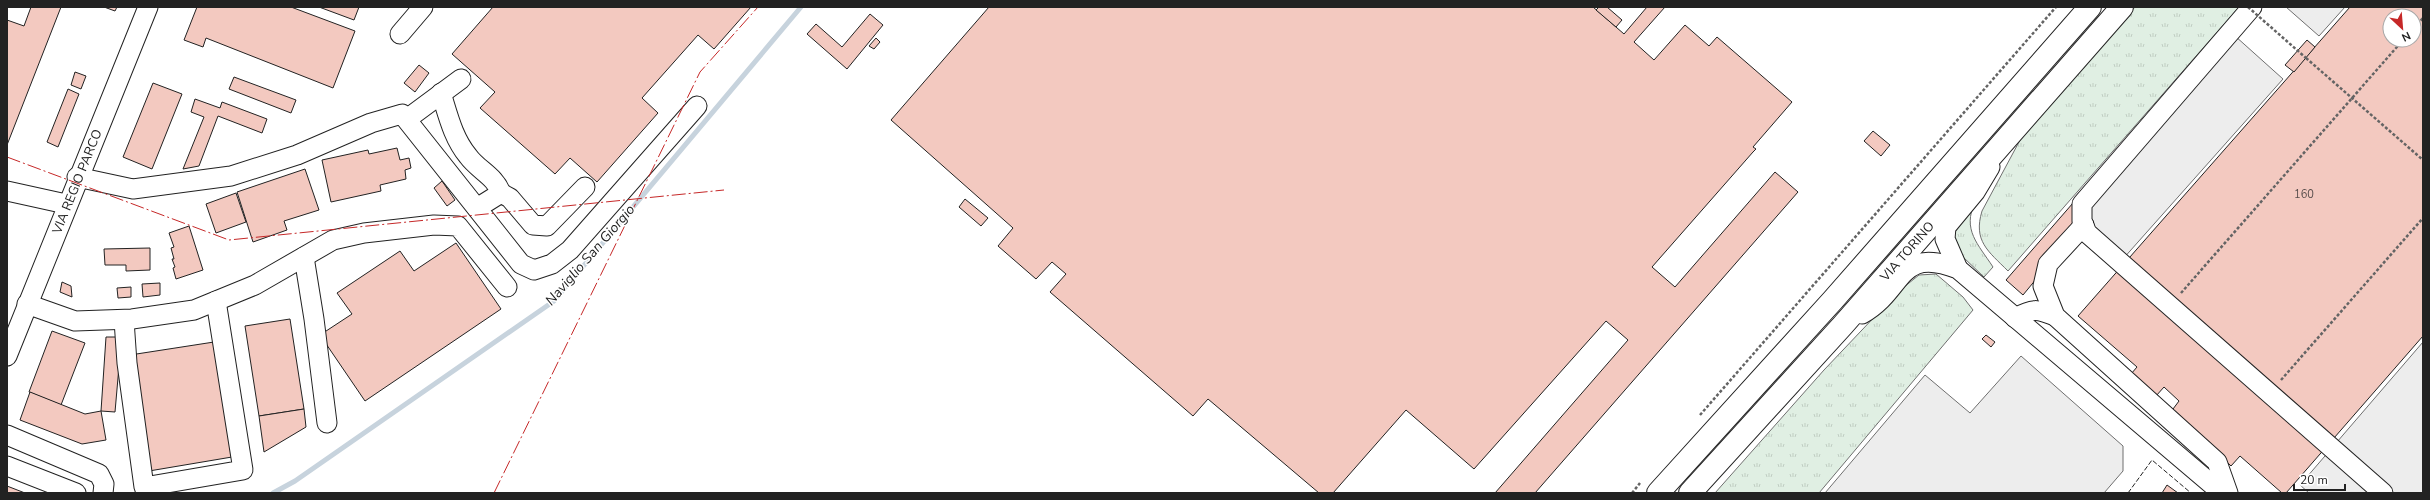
<svg xmlns="http://www.w3.org/2000/svg" width="2430" height="500" font-family="'Nunito Sans',sans-serif">
<defs>
<pattern id="grass-tufts" width="24" height="20" patternUnits="userSpaceOnUse"><rect width="24" height="20" fill="#e0efe3"/><path d="M3 7l-1-3M5 7V3M7 7l1-3M15 17l-1-3M17 17v-4M19 17l1-3" fill="none" stroke="#c0cdc2"/></pattern>
</defs>
<rect width="100%" height="100%" fill="#fff"/>
<g fill="url(#grass-tufts)" stroke="#6f6f6f">
<path d="M2135 7H2239L2008 271C1988 251 1973 241 1982 211L2027 127Z"/>
<path d="M1975 202C1962 230 1978 244 1993 267L1984 277 1963 257 1952 236Z"/>
<polygon points="1936,274 1963,297 1973,310 1819,493 1715,493 1824,370 1899,291 1919,275"/>
</g>
<g fill="#ededed" stroke="#6f6f6f">
<polygon points="2286,7 2345,7 2319,36"/>
<polygon points="2225,27 2283,79 2114,269 2077,201"/>
<polygon points="2423,342 2423,493 2309,493 2300,485"/>
<polygon points="2021,356 2123,446 2123,471 2104,493 1825,493 1925,375 1970,413"/>
</g>
<g fill="none" stroke-linecap="round" stroke-linejoin="round">
<polyline stroke="#c7d3dd" stroke-width="5" points="273,493 295,481 554,301 801,7"/>
</g>
<g fill="#f3c9c0" stroke="#222" fill-rule="evenodd">
<polygon points="31,7 61,7 7,145 7,20 24,26"/>
<polygon points="104,7 117,7 115,11"/>
<polygon points="197,7 291,7 355,31 333,88 206,38 203,47 184,40"/>
<polygon points="319,7 359,7 354,20"/>
<polygon points="493,7 751,7 714,49 698,35 642,98 658,113 597,182 570,158 555,174 480,108 495,92 452,54"/>
<polygon points="989,7 1593,7 1624,34 1647,7 1665,7 1634,42 1654,60 1685,25 1709,46 1717,37 1792,102 1753,147 1756,149 1753,152 1652,267 1675,287 1775,172 1798,192 1535,493 1495,493 1628,340 1606,321 1474,469 1406,410 1333,493 1319,493 1208,399 1193,416 1050,292 1066,274 1052,262 1036,279 998,246 1013,228 891,120"/>
<polygon points="1599,7 1607,7 1622,20 1616,27 1596,10"/>
<path d="M2350 7H2423V336L2286 493H2282L2240 456 2231 466 2173 409 2179 401 2164 387 2156 396 2131 374 2137 367 2078 316ZM2390 16H2414V40H2390Z"/>
<polygon points="870,14 883,25 847,69 807,34 816,24 842,47"/>
<polygon points="876,38 880,42 874,49 869,46"/>
<polygon points="2307,40 2315,47 2294,72 2285,65"/>
<polygon points="419,65 429,73 415,92 404,83"/>
<polygon points="75,72 86,76 81,89 71,85"/>
<polygon points="234,77 296,100 291,113 229,89"/>
<polygon points="153,83 182,94 152,169 123,157"/>
<polygon points="68,89 79,94 58,147 47,142"/>
<polygon points="195,99 220,108 222,102 267,119 262,133 218,116 199,166 183,169 204,117 191,112"/>
<polygon points="1873,131 1890,145 1881,156 1864,141"/>
<polygon points="397,148 400,160 409,158 411,168 405,170 406,179 380,185 381,191 331,202 322,160 368,150 369,154"/>
<polygon points="305,169 319,210 284,221 287,230 253,242 237,192"/>
<polygon points="442,181 455,200 447,206 434,188"/>
<polygon points="236,193 246,222 216,233 206,204"/>
<polygon points="965,199 988,218 981,226 959,207"/>
<polygon points="2073,203 2078,222 2042,272 2023,295 2006,280"/>
<polygon points="189,226 203,270 176,279 173,268 175,267 172,259 174,259 171,248 174,247 169,233"/>
<polygon points="456,243 501,309 365,401 320,335 352,314 337,293 400,251 414,271"/>
<polygon points="150,248 150,270 126,271 126,265 105,265 104,249"/>
<polygon points="62,282 71,286 72,297 60,292"/>
<polygon points="160,283 160,295 143,297 142,284"/>
<polygon points="131,287 131,297 118,298 117,288"/>
<polygon points="290,319 304,409 259,416 245,326"/>
<polygon points="52,331 85,343 61,405 29,392"/>
<polygon points="1986,335 1995,342 1991,347 1982,339"/>
<polygon points="106,337 118,337 120,355 115,412 101,411"/>
<polygon points="214,342 232,457 149,471 130,355"/>
<polygon points="30,392 85,414 101,411 106,440 82,444 20,420"/>
<polygon points="304,409 306,427 264,452 259,416"/>
<polygon points="2167,485 2178,493 2162,493"/>
<polygon points="7,486 25,493 7,493"/>
</g>
<g fill="none" stroke-linecap="round" stroke-linejoin="round">
<defs>
<g id="minor">
<polyline points="2252,7 2082,204 2082,221 2087,233 2383,493"/>
<polyline points="400,34 423,7"/>
<path d="M441 93C448 115 453 138 468 156 478 170 495 176 501 193"/>
<polyline points="407,119 461,79"/>
<polyline points="77,177 133,189 231,176 297,155 371,123 402,114 521,264 534,270 552,264 570,250 697,106"/>
<polyline points="7,191 66,204"/>
<polyline points="477,208 501,193 510,198 533,225 547,226 585,187"/>
<polyline points="2084,225 2048,264 2043,286 2055,316 2217,462 2228,493"/>
<polyline points="304,257 314,319 327,423"/>
<polyline points="1958,269 1945,239 1946,227 1975,192 1990,167"/>
<polyline points="27,304 75,321 132,319 194,310 255,285 333,240 364,233 434,225 458,226 507,287"/>
<path d="M1862 314C1905 290 1897 245 1958 269L2222 493"/>
<path d="M2015 318C2033 308 2037 309 2055 316"/>
<polyline points="124,320 127,363 144,487 243,470 216,301"/>
<path id="s1" d="M7 356 148 7"/>
<polyline points="7,435 99,474 104,484 103,493"/>
<polyline points="7,466 76,493"/>
</g>
<g id="major">
<polyline points="1658,493 1833,300 2090,7"/>
<path id="s2" d="M1690 493 1843 325 2122 7"/>
</g>
</defs>
<use href="#minor" stroke="#222" stroke-width="21"/>
<use href="#major" stroke="#222" stroke-width="24"/>
<g stroke="#646464" stroke-width="2.5" stroke-dasharray="3 2" stroke-linecap="butt">
<polyline points="2414,28 2423,18"/>
<polyline points="2306,58 2423,160"/>
<polyline points="2181,293 2403,40"/>
<polyline points="2281,380 2423,218"/>
<polyline points="1700,415 2056,7"/>
<polyline points="1632,493 1640,483"/>
</g>
<use href="#minor" stroke="#fff" stroke-width="19"/>
<use href="#major" stroke="#fff" stroke-width="22"/>
<polyline stroke="#646464" stroke-width="2.5" stroke-dasharray="3 2" stroke-linecap="butt" points="2248,7 2306,58"/>
<polyline stroke="#222" stroke-width="1" stroke-dasharray="5 2" stroke-linecap="butt" points="2128,493 2152,460 2191,493"/>
<g stroke="#c62828" stroke-width="1" stroke-dasharray="14 3 2 3" stroke-linecap="butt">
<polyline points="7,157 229,240 724,190"/>
<polyline points="494,493 700,72 758,7"/>
</g>
</g>
<g text-anchor="middle" dominant-baseline="central" stroke-width="3" stroke-linejoin="round" paint-order="stroke">
<g font-size="11" fill="#564c4a">
<text x="2304" y="194">160</text>
</g>
<g font-size="13" fill="#222" stroke="#fff">
<text stroke="none"><textPath href="#s1" startOffset="188">VIA REGIO PARCO</textPath></text>
<text stroke="none"><textPath href="#s2" startOffset="325">VIA TORINO</textPath></text>
</g>
<g font-size="14" font-style="italic" fill="#222" stroke="#fff">
<text transform="translate(590 255) rotate(-49)">Naviglio San Giorgio</text>
</g>
</g>
<rect width="2430" height="500" fill="none" stroke="#222222" stroke-width="16"/>
<g transform="translate(2402 28) rotate(154)"><circle r="19" fill="#ffffff" stroke="#a7a7a7"/>
<path d="M0-3L7 15L0 10L-7 15Z" fill="#c62828"/>
<text y="-6" font-size="11" font-weight="bold" text-anchor="middle" fill="#222222">N</text>
</g>
<path d="M2294 484v6h51v-6" fill="none" stroke="#222222" stroke-width="2"/>
<text x="2300" y="484" font-size="12" fill="#222222" stroke="#ffffff" stroke-width="3" paint-order="stroke">20 m</text>
</svg>
